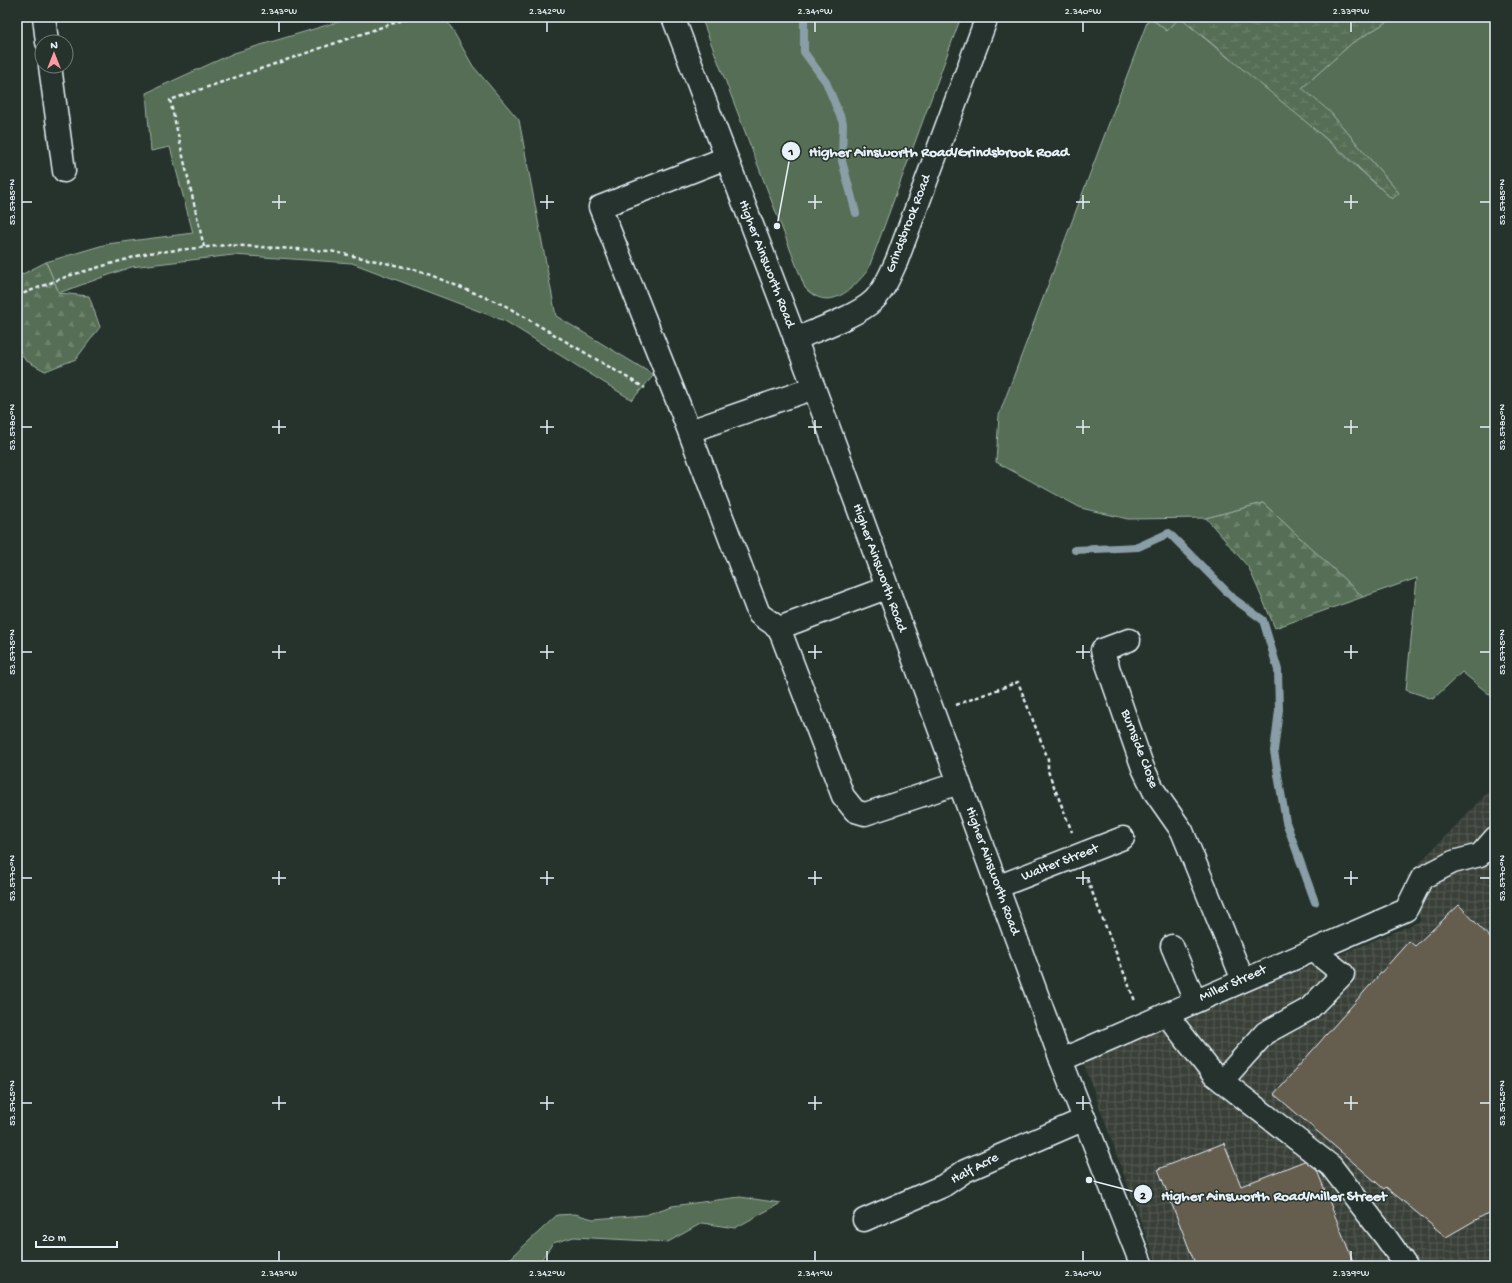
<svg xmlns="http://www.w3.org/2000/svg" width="1512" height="1283" font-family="'Gochi Hand',sans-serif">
<defs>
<pattern id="industrial-grid" width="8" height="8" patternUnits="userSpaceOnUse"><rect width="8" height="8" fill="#394037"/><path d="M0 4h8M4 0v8" fill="none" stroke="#565c55"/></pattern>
<pattern id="forest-firs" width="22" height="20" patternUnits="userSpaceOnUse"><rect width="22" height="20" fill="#566e54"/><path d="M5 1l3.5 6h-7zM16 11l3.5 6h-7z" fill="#6e836d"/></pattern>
<pattern id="wetland-marsh" width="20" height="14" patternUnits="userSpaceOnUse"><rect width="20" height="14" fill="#566e54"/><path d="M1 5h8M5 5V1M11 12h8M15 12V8" fill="none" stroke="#6e836d"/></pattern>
</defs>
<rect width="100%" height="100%" fill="#26332d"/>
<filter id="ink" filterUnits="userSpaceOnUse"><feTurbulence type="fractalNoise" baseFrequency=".025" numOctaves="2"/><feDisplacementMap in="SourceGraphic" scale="8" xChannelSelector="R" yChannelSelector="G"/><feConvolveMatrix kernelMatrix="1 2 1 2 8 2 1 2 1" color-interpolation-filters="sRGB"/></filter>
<g filter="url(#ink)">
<polygon fill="url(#industrial-grid)" points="1495,785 1495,1266 1157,1266 1083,1061 1421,921 1407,876"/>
<g fill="#566e54" stroke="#9fb0a6" fill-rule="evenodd">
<polygon points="354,17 445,17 473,66 519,120 556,316 654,375 632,400 505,321 352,263 233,255 131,267 59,293 46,262 107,244 193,233 170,147 151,151 146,93 234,53"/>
<path d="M701 17H961L868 270C852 290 829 313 805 288Z"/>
<path d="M1149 17 1167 31 1180 18 1231 60 1302 88 1352 43 1395 17H1495V699L1462 672 1433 699 1406 690 1417 578 1363 597 1263 503 1206 518 1128 519 1081 508 996 462 999 415ZM1330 112 1398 192 1392 199 1317 131 1315 133Z"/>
<polygon points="740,1197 781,1203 735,1228 702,1223 668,1242 574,1237 553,1243 537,1266 494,1266 511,1258 557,1215 575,1214 593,1219 645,1215 672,1206"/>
</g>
<g fill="url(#forest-firs)" stroke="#9fb0a6">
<polygon points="46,262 59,293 89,296 100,327 76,359 45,371 25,360 17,345 17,277"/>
<polygon points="1263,503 1363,597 1275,628 1249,568 1206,518"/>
</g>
<g fill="url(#wetland-marsh)" stroke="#9fb0a6">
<polygon points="1150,17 1178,17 1167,31"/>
<polygon points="1180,17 1395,17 1352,43 1302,88 1329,111 1399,193 1392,199 1342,152"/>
</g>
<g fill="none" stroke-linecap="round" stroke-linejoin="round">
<g stroke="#8a9ea7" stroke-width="8">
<polyline points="804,17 804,52 826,82 843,123 842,161 856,213"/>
<polyline points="1075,550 1138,547 1169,533 1234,599 1263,620 1278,670 1279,710 1274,751 1286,822 1315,902"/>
</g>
</g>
<g fill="#655d4e" stroke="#e8f1f8">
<polygon points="1459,905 1495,943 1495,1209 1446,1237 1386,1187 1384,1189 1274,1094 1409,941 1415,946"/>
<polygon points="1224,1143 1241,1186 1312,1158 1355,1266 1196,1266 1158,1169"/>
</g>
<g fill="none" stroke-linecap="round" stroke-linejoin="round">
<defs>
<g id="minor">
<polyline points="44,17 47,42"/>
<polyline points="50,66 64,171"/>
<polyline points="726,158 600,207 681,410 759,614 779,628 843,796 855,811 865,814 959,783"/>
<path d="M795 339C817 330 859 315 874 300 885 289 891 273 897 260L987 17"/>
<polyline points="690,431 814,388"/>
<polyline points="779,628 886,588"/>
<polyline points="1129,640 1102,650 1143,768 1154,791 1182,831 1243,980"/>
<polyline points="997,887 1123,838"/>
<polyline points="1172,946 1195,1001"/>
<polyline points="1166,1014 1213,1074 1331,1166 1385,1236 1406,1266"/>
<polyline points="1061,1060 1406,910 1422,878 1453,862 1480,855 1495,838"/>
<polyline points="1222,1081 1265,1033 1309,1009 1343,974 1313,950"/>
<polyline points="864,1220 943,1186 965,1171 1085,1119"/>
</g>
<polyline id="major" points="673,17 814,388 1061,1060 1142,1266"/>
</defs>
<use href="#minor" stroke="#e8f1f8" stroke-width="25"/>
<use href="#major" stroke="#e8f1f8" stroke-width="25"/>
<g stroke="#e8f1f8" stroke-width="2.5" stroke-dasharray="4 3" stroke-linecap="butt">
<polyline points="204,247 170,100 411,17"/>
<polyline points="17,296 68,276 148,253 227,245 330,251 418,270 504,305 645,388"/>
<polyline points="956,705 1018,682 1048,759 1048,771 1072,832"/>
<polyline points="1087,879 1135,1001"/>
</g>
<use href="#minor" stroke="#26332d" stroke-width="22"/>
<use href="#major" stroke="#26332d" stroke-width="22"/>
</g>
</g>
<path fill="none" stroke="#e8f1f8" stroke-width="1.5" d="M279 22V32M547 22V32M815 22V32M1083 22V32M1351 22V32M279 195V209M547 195V209M815 195V209M1083 195V209M1351 195V209M22 202H32M272 202H286M540 202H554M808 202H822M1076 202H1090M1344 202H1358M1480 202H1490M279 420V434M547 420V434M815 420V434M1083 420V434M1351 420V434M22 427H32M272 427H286M540 427H554M808 427H822M1076 427H1090M1344 427H1358M1480 427H1490M279 645V659M547 645V659M815 645V659M1083 645V659M1351 645V659M22 652H32M272 652H286M540 652H554M808 652H822M1076 652H1090M1344 652H1358M1480 652H1490M279 871V885M547 871V885M815 871V885M1083 871V885M1351 871V885M22 878H32M272 878H286M540 878H554M808 878H822M1076 878H1090M1344 878H1358M1480 878H1490M279 1096V1110M547 1096V1110M815 1096V1110M1083 1096V1110M1351 1096V1110M22 1103H32M272 1103H286M540 1103H554M808 1103H822M1076 1103H1090M1344 1103H1358M1480 1103H1490M279 1251V1261M547 1251V1261M815 1251V1261M1083 1251V1261M1351 1251V1261"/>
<g text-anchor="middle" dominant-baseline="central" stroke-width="3" stroke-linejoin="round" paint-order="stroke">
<g font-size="14" fill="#e8f1f8" stroke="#26332d">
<text transform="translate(909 224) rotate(-69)">Grindsbrook Road</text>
<text transform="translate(766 264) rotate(69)">Higher Ainsworth Road</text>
<text transform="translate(879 568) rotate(70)">Higher Ainsworth Road</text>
<text transform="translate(1139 749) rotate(69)">Burnside Close</text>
<text transform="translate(1060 863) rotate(-21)">Walter Street</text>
<text transform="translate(992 871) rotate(70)">Higher Ainsworth Road</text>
<text transform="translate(1233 984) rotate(-24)">Miller Street</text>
<text transform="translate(975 1169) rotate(-28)">Half Acre</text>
</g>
</g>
<path fill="none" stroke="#e8f1f8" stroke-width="1.5" d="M777 226L791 151M1089 1180L1143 1194"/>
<g fill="#e8f1f8" stroke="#26332d" stroke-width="1.5">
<circle cx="777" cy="226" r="4"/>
<circle cx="1089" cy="1180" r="4"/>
<circle cx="791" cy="151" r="10"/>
<circle cx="1143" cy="1194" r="10"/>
</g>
<g font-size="12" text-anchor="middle" font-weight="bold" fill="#111">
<text x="791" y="155">1</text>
<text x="1143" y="1199">2</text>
</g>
<g font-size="15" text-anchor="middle" font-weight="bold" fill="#e8f1f8" stroke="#26332d" stroke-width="3" stroke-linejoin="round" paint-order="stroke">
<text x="939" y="156">Higher Ainsworth Road/Grindsbrook Road</text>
<text x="1274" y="1200">Higher Ainsworth Road/Miller Street</text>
</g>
<rect width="1512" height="1283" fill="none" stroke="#26332d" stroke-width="44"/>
<g transform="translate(54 54)"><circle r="19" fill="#26332d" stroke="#747f7e"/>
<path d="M0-3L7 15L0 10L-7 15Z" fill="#ff9aa2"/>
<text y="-6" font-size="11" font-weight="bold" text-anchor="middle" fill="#e8f1f8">N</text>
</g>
<path d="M36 1241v6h81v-6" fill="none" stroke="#e8f1f8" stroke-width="2"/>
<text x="42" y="1241" font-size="12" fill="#e8f1f8" stroke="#26332d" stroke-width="3" paint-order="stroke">20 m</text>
<rect x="22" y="22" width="1468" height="1239" fill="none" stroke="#e8f1f8" stroke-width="1.5"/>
<g font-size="10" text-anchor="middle" fill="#e8f1f8">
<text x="279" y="14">2.343°W</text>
<text x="547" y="14">2.342°W</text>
<text x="815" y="14">2.341°W</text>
<text x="1083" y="14">2.340°W</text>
<text x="1351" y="14">2.339°W</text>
<text transform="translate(11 202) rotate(-90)" y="4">53.5785°N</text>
<text transform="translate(1501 202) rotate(-90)" y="4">53.5785°N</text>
<text transform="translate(11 427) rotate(-90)" y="4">53.5780°N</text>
<text transform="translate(1501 427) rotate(-90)" y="4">53.5780°N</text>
<text transform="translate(11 652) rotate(-90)" y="4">53.5775°N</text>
<text transform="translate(1501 652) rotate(-90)" y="4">53.5775°N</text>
<text transform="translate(11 878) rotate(-90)" y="4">53.5770°N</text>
<text transform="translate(1501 878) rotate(-90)" y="4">53.5770°N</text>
<text transform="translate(11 1103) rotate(-90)" y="4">53.5765°N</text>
<text transform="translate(1501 1103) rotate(-90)" y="4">53.5765°N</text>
<text x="279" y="1276">2.343°W</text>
<text x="547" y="1276">2.342°W</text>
<text x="815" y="1276">2.341°W</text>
<text x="1083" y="1276">2.340°W</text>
<text x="1351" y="1276">2.339°W</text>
</g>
</svg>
